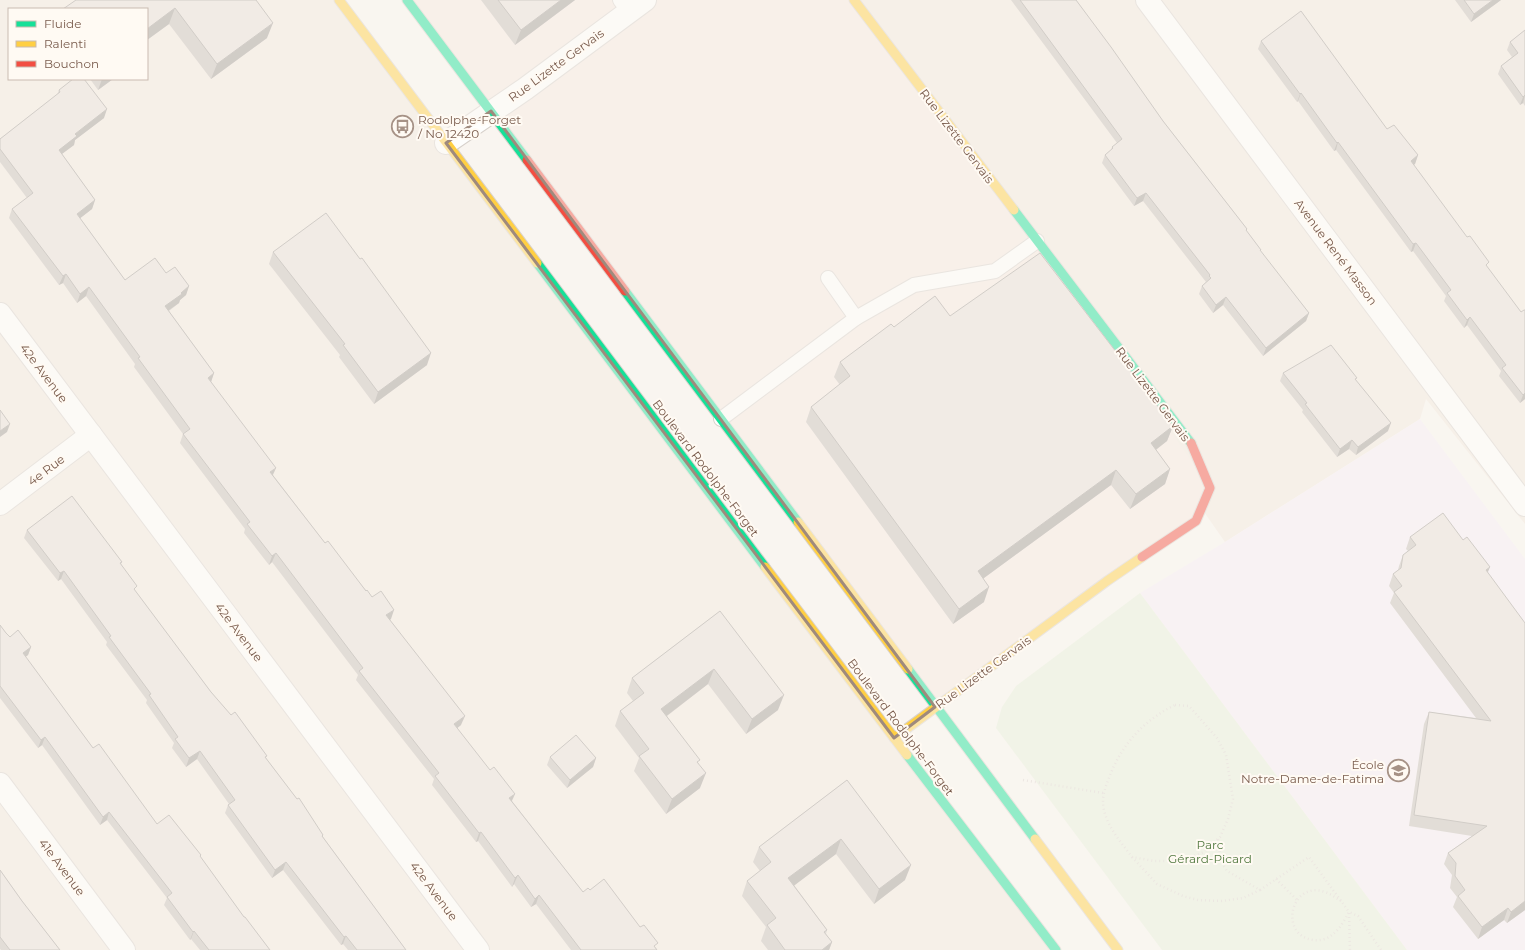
<svg xmlns="http://www.w3.org/2000/svg" width="1525" height="950" font-family="Montserrat,sans-serif">
<rect width="100%" height="100%" fill="#f9f5f0"/>
<g fill="#f2e8de" fill-rule="evenodd">
<path d="M0 0H339L1055 950H0ZM9 9H147V79H9Z"/>
<polygon points="847,0 1525,0 1525,524 1426,399 1420,419 1225,542"/>
</g>
<polygon fill="#f6e8e1" points="407,0 854,0 1037,241 1210,488 1196,521 935,707"/>
<polygon fill="#f6eef6" points="1420,419 1525,559 1525,950 1407,950 1140,593 1225,542"/>
<polygon fill="#e7f0db" points="1140,593 1407,950 1162,950 996,728 1002,707 1016,686"/>
<g fill="none" stroke-linecap="round" stroke-linejoin="round">
<defs>
<g id="lane">
<polyline points="620,0 629,12"/>
<polyline points="828,278 856,318"/>
<polyline points="721,419 856,318 914,285 995,271 1037,241"/>
</g>
<g id="street">
<polyline points="1147,0 1525,505"/>
<polyline points="446,143 525,89 645,0"/>
<polyline points="0,314 478,950"/>
<polyline points="0,504 91,435"/>
<polyline points="0,784 124,950"/>
</g>
<g id="fast">
<polyline points="407,0 527,160"/>
<polyline points="1014,210 1191,443"/>
<polyline points="537,263 765,567"/>
<polyline points="625,291 798,522"/>
<polyline points="908,669 1035,839"/>
<polyline points="907,755 1056,950"/>
</g>
<g id="slow">
<polyline points="339,0 537,263"/>
<polyline points="854,0 1014,210"/>
<polyline points="798,522 908,669"/>
<polyline points="765,567 907,755"/>
<polyline points="894,738 1107,581 1142,557"/>
<polyline points="1035,839 1118,950"/>
</g>
<g id="jam">
<polyline points="527,160 625,291"/>
<polyline points="1142,557 1196,521 1210,488 1191,443"/>
</g>
</defs>
<use href="#lane" stroke="#d7d1cb" stroke-width="16"/>
<use href="#street" stroke="#d7d1cb" stroke-width="24"/>
<use href="#fast" stroke="#d9d2cb" stroke-width="11"/>
<use href="#slow" stroke="#d9d2cb" stroke-width="11"/>
<use href="#jam" stroke="#d9d2cb" stroke-width="11"/>
<g stroke="#dcd5d0" stroke-width="2.5" stroke-dasharray="1 3" stroke-linecap="butt">
<path d="M1175 705 1189 706 1217 738 1226 755 1233 799 1228 819 1220 837 1204 852 1180 861H1154L1132 857C1121 842 1108 828 1104 810 1101 798 1105 788 1109 778 1121 745 1144 720 1175 705Z"/>
<polyline points="1023,780 1103,793"/>
<polyline points="1132,857 1157,884 1183,896 1198,900 1222,901 1243,898 1260,890 1227,871 1221,861 1218,839"/>
<polyline points="1276,879 1297,900"/>
<polyline points="1260,890 1309,857 1349,912 1350,950"/>
<path d="M1341 901C1336 898 1331 894 1325 892 1291 880 1278 935 1313 940 1320 941 1328 939 1333 934 1340 929 1345 919 1349 912L1358 916 1381 950"/>
</g>
<use href="#lane" stroke="#fefefd" stroke-width="14"/>
<use href="#street" stroke="#fefefd" stroke-width="22"/>
<use href="#fast" stroke="#16e098" stroke-width="9"/>
<use href="#slow" stroke="#ffcf43" stroke-width="9"/>
<use href="#jam" stroke="#f24e42" stroke-width="9"/>
</g>
<g fill="#c6bfb9">
<polygon points="256,0 267,38 211,79 169,24 147,40 147,9"/>
<polygon points="481,0 575,0 515,45"/>
<polygon points="1011,0 1076,0 1163,121 1247,229 1246,231 1261,250 1260,251 1309,313 1306,321 1263,356 1223,305 1213,313 1199,294 1202,286 1206,282 1143,201 1134,206 1102,163 1105,155 1111,150 1112,147 1117,143"/>
<polygon points="1455,0 1501,0 1471,22"/>
<polygon points="1525,30 1525,106 1523,103 1520,105 1498,74 1501,66 1512,57 1507,50 1510,42"/>
<polygon points="1261,41 1387,129 1418,155 1415,164 1413,165 1487,266 1525,399 1520,403 1499,376 1501,371 1467,325 1464,328 1444,301 1446,296 1413,251 1411,252 1336,150 1334,151 1298,101 1297,102 1258,49"/>
<polygon points="90,79 113,79 98,90"/>
<polygon points="59,90 104,118 75,140 74,145 62,154 95,200 92,209 80,218 125,280 166,273 189,286 186,295 180,300 179,303 169,311 214,373 211,382 273,475 325,543 391,619 390,620 461,725 457,728 512,801 583,892 656,948 657,950 571,950 536,904 531,907 514,884 512,887 478,841 476,842 432,785 434,779 356,680 358,675 272,562 269,565 244,533 245,529 180,443 183,434 134,367 135,364 86,296 77,303 63,283 59,285 9,218 12,209 27,198 0,162 0,139 57,95"/>
<polygon points="273,252 427,365 374,404 339,357 340,355 269,264"/>
<polygon points="950,316 1173,426 1167,441 1156,450 1170,469 1165,484 1130,509 1111,485 984,578 984,602 953,624 806,422 811,407 840,385 834,377 840,362 894,327"/>
<polygon points="1283,373 1356,381 1388,431 1356,455 1349,449 1337,457 1302,412 1303,410 1280,381"/>
<polygon points="27,530 122,562 121,564 135,591 211,692 266,758 323,835 323,837 406,950 348,950 343,944 341,945 283,870 272,878 225,813 228,805 229,804 197,759 186,767 172,748 174,743 146,703 147,700 106,645 107,642 61,579 58,581 24,538"/>
<polygon points="1410,537 1488,573 1525,910 1507,923 1504,920 1478,939 1453,907 1457,897 1450,888 1452,875 1444,864 1448,853 1472,836 1409,826 1424,724 1429,712 1476,718 1390,603 1394,593 1389,586 1393,574 1398,570 1399,566 1403,555 1408,551 1406,549"/>
<polygon points="720,611 778,710 746,734 708,684 667,716 699,764 700,788 666,814 634,771 639,758 615,726 620,711 633,701 627,693 632,678"/>
<polygon points="0,625 6,633 10,637 31,647 28,655 25,657 93,748 157,824 201,855 200,857 244,917 270,950 200,950 191,939 190,940 164,905 167,898 107,820 100,825 42,745 38,748 0,698"/>
<polygon points="550,757 596,758 593,767 567,788 547,765"/>
<polygon points="847,780 905,880 874,904 836,854 794,885 827,930 826,934 832,942 829,950 768,950 761,941 766,927 742,896 747,881 760,871 753,862 759,847"/>
<polygon points="0,870 22,901 60,950 1,950 0,949"/>
</g>
<g fill="#a19b96">
<polygon points="561,0 575,0 515,45 521,30"/>
<polygon points="1493,0 1501,0 1471,22 1474,14"/>
<polygon points="175,8 169,24 147,40 147,29"/>
<polygon points="273,23 267,38 211,79 217,64"/>
<polygon points="102,79 113,79 98,90"/>
<polygon points="1301,93 1298,101 1297,102 1300,94"/>
<polygon points="1525,95 1523,103 1520,105 1523,97"/>
<polygon points="107,109 104,118 75,140 74,145 55,159 59,150 75,134"/>
<polygon points="1338,142 1336,150 1334,151 1337,143"/>
<polygon points="1418,155 1415,164 1408,169 1411,161"/>
<polygon points="1146,193 1143,201 1134,206 1137,198"/>
<polygon points="95,200 92,209 74,223 77,214"/>
<polygon points="1416,243 1413,251 1411,252 1413,244"/>
<polygon points="66,274 63,283 59,285 63,276"/>
<polygon points="189,286 186,295 180,300 179,303 162,315 165,306"/>
<polygon points="89,287 86,296 77,303 80,294"/>
<polygon points="1226,297 1223,305 1213,313 1216,305"/>
<polygon points="1309,313 1306,321 1263,356 1266,348"/>
<polygon points="1470,317 1467,325 1464,328 1467,320"/>
<polygon points="431,353 427,365 374,404 378,392"/>
<polygon points="214,373 211,382 208,378"/>
<polygon points="1525,393 1525,399 1520,403 1523,395"/>
<polygon points="1391,423 1388,431 1356,455 1358,447"/>
<polygon points="10,424 7,432 0,437 0,431"/>
<polygon points="1173,426 1167,441 1145,458 1151,443"/>
<polygon points="1352,440 1349,449 1337,457 1340,449"/>
<polygon points="276,468 272,477 270,472"/>
<polygon points="1170,469 1165,484 1130,509 1136,494"/>
<polygon points="1116,470 1111,485 973,586 978,571"/>
<polygon points="276,553 272,562 269,565 272,556"/>
<polygon points="1490,567 1485,579 1486,570"/>
<polygon points="64,571 61,579 58,581 60,573"/>
<polygon points="989,587 984,602 953,624 959,609"/>
<polygon points="394,610 391,619 383,624 386,615"/>
<polygon points="31,647 28,655 20,661 23,653"/>
<polygon points="714,669 708,684 656,724 661,709"/>
<polygon points="784,695 778,710 746,734 752,719"/>
<polygon points="465,716 461,725 451,733 454,724"/>
<polygon points="45,737 42,745 38,748 41,740"/>
<polygon points="200,751 197,759 186,767 189,758"/>
<polygon points="596,758 593,767 567,788 570,780"/>
<polygon points="706,773 700,788 666,814 672,799"/>
<polygon points="515,794 511,803 509,798"/>
<polygon points="109,812 107,820 100,825 103,817"/>
<polygon points="481,832 478,841 476,842 479,833"/>
<polygon points="841,839 836,854 783,894 788,878"/>
<polygon points="286,862 283,870 272,878 275,870"/>
<polygon points="911,865 905,880 874,904 879,889"/>
<polygon points="518,875 514,884 512,887 515,878"/>
<polygon points="539,895 536,904 531,907 535,899"/>
<polygon points="1525,901 1525,910 1507,923 1511,912"/>
<polygon points="1508,908 1504,920 1478,939 1482,927"/>
<polygon points="194,931 191,939 190,940 193,932"/>
<polygon points="346,936 343,944 341,945 344,937"/>
<polygon points="832,942 829,950 822,950"/>
</g>
<g fill="#e6ded7" stroke="#a19b96">
<polygon points="76,0 256,0 273,23 217,64 175,8 147,29 147,9 63,9"/>
<polygon points="498,0 561,0 521,30"/>
<polygon points="1020,0 1076,0 1111,47 1163,121 1247,229 1246,230 1261,250 1260,250 1309,313 1266,348 1226,297 1216,305 1202,286 1211,278 1209,276 1210,275 1146,193 1137,198 1105,155 1113,148 1112,147 1122,139"/>
<polygon points="1464,0 1493,0 1474,14"/>
<polygon points="1301,11 1387,129 1394,125 1418,155 1411,161 1467,237 1470,236 1489,262 1486,265 1521,312 1524,310 1525,310 1525,393 1523,395 1502,368 1506,365 1470,317 1467,320 1447,293 1451,290 1416,243 1413,244 1338,142 1337,143 1301,93 1300,94 1261,41"/>
<polygon points="1525,30 1525,95 1523,97 1501,66 1518,53 1510,42"/>
<polygon points="73,79 84,79 107,109 75,134 77,136 59,150 95,200 77,214 125,280 155,258 166,273 175,267 189,286 181,293 182,294 165,306 214,373 208,378 276,468 270,472 325,543 328,541 366,591 367,590 372,597 381,591 394,610 386,615 465,716 454,724 490,770 494,767 515,794 509,798 583,892 588,888 590,890 604,879 640,927 644,925 658,943 654,946 657,950 581,950 539,895 535,899 518,875 515,878 481,832 479,833 435,776 439,773 359,671 363,668 276,553 272,556 247,524 250,522 183,434 190,429 138,358 140,357 89,287 80,294 66,274 63,276 12,209 33,193 0,149 0,139 60,92 59,90"/>
<polygon points="326,213 360,259 362,258 431,353 378,392 343,345 345,344 273,252"/>
<polygon points="1040,253 1173,426 1151,443 1170,469 1136,494 1116,470 978,571 989,587 959,609 811,407 850,376 840,362 891,324 894,327 935,296 950,316"/>
<polygon points="1331,345 1357,378 1355,379 1391,423 1358,447 1352,440 1340,449 1305,404 1307,403 1283,373"/>
<polygon points="0,410 10,424 0,431"/>
<polygon points="72,496 122,562 120,563 137,586 134,589 211,692 231,715 235,712 267,756 265,757 297,799 299,798 323,835 322,836 406,950 357,950 346,936 344,937 286,862 275,870 228,805 235,800 200,751 189,758 175,739 178,737 149,695 151,694 109,637 111,636 64,571 60,573 27,530"/>
<polygon points="1443,513 1463,540 1467,537 1490,567 1486,570 1525,623 1525,901 1511,912 1508,908 1482,927 1458,896 1465,890 1455,876 1456,863 1448,853 1487,826 1414,815 1429,712 1491,721 1394,592 1402,586 1393,574 1401,568 1403,555 1416,545 1410,537"/>
<polygon points="720,611 784,695 752,719 714,669 661,709 700,760 697,762 706,773 672,799 639,756 649,749 620,711 644,693 632,678"/>
<polygon points="0,625 6,633 10,637 18,630 31,647 23,653 93,748 99,744 157,824 169,815 201,855 200,856 244,917 245,917 270,950 209,950 194,931 193,932 167,897 172,893 109,812 103,817 45,737 41,740 0,686"/>
<polygon points="576,735 596,758 570,780 550,757"/>
<polygon points="847,780 911,865 879,889 841,839 788,878 827,930 824,932 832,942 822,950 785,950 767,925 776,918 747,881 771,862 759,847"/>
<polygon points="0,870 22,901 60,950 10,950 0,937"/>
</g>
<path d="M0 0H1525V950H0ZM491 111 935 707 894 738 446 143Z" fill="#f9f5f0" fill-opacity=".55" fill-rule="evenodd"/>
<path fill="none" stroke="#9f8a7d" stroke-width="3" stroke-linejoin="round" d="M491 111 935 707 894 738 446 143Z"/>
<defs>
<symbol id="bus-ring" viewBox="-11 -11 22 22"><circle r="9.5" fill="#fffaf3" stroke="#a69286" stroke-width="1.5"/><path d="M-5-6H5V4H4V6H2V4H-2V6H-4V4H-5ZM-3.5-4V0h7V-4ZM-3.5 1.2v1.5H-2V1.2ZM2 1.2v1.5H3.5V1.2Z" fill="#a69286"/></symbol>
<symbol id="school-ring" viewBox="-11 -11 22 22"><circle r="9.5" fill="#fffaf3" stroke="#a69286" stroke-width="1.5"/><path d="M0-5L7-2L0 1L-7-2ZM-4 1L0 2.5L4 1V4Q0 6-4 4Z" fill="#a69286"/></symbol>
</defs>
<g fill-rule="evenodd">
<use href="#bus-ring" x="390" y="114" width="25" height="25"/>
<use href="#school-ring" x="1386" y="758" width="25" height="25"/>
</g>
<g text-anchor="middle" dominant-baseline="central" stroke-width="4" stroke-linejoin="round" paint-order="stroke">
<g font-size="12" fill="#7a5c4d" stroke="#fffaf3">
<text transform="translate(556 65) rotate(-36)">Rue Lizette Gervais</text>
<text transform="translate(957 136) rotate(53)">Rue Lizette Gervais</text>
<text transform="translate(1336 252) rotate(53)">Avenue René Masson</text>
<text transform="translate(44 373) rotate(53)">42e Avenue</text>
<text transform="translate(1153 394) rotate(53)">Rue Lizette Gervais</text>
<text transform="translate(706 468) rotate(53)">Boulevard Rodolphe-Forget</text>
<text transform="translate(46 470) rotate(-37)">4e Rue</text>
<text transform="translate(239 632) rotate(53)">42e Avenue</text>
<text transform="translate(983 672) rotate(-36)">Rue Lizette Gervais</text>
<text transform="translate(901 727) rotate(53)">Boulevard Rodolphe-Forget</text>
<text transform="translate(62 867) rotate(53)">41e Avenue</text>
<text transform="translate(434 891) rotate(53)">42e Avenue</text>
</g>
<g font-size="12" fill="#7a5c4d" stroke="#fffaf3" text-anchor="start">
<text x="418" y="119">Rodolphe-Forget<tspan x="418" dy="14">/ No 12420</tspan></text>
<text x="1384" y="764" text-anchor="end">École<tspan x="1384" dy="14">Notre-Dame-de-Fatima</tspan></text>
</g>
<g font-size="12" fill="#537a41" stroke="#fffaf3">
<text x="1210" y="844">Parc<tspan x="1210" dy="14">Gérard-Picard</tspan></text>
</g>
</g>
<rect x="8" y="8" width="140" height="72" fill="#fffaf3" stroke="#cabbb1"/>
<rect x="16" y="21" width="20" height="6" fill="#16e098" stroke="#cabbb1"/>
<text x="44" y="28" font-size="12" fill="#7a5c4d">Fluide</text>
<rect x="16" y="41" width="20" height="6" fill="#ffcf43" stroke="#cabbb1"/>
<text x="44" y="48" font-size="12" fill="#7a5c4d">Ralenti</text>
<rect x="16" y="61" width="20" height="6" fill="#f24e42" stroke="#cabbb1"/>
<text x="44" y="68" font-size="12" fill="#7a5c4d">Bouchon</text>
</svg>
